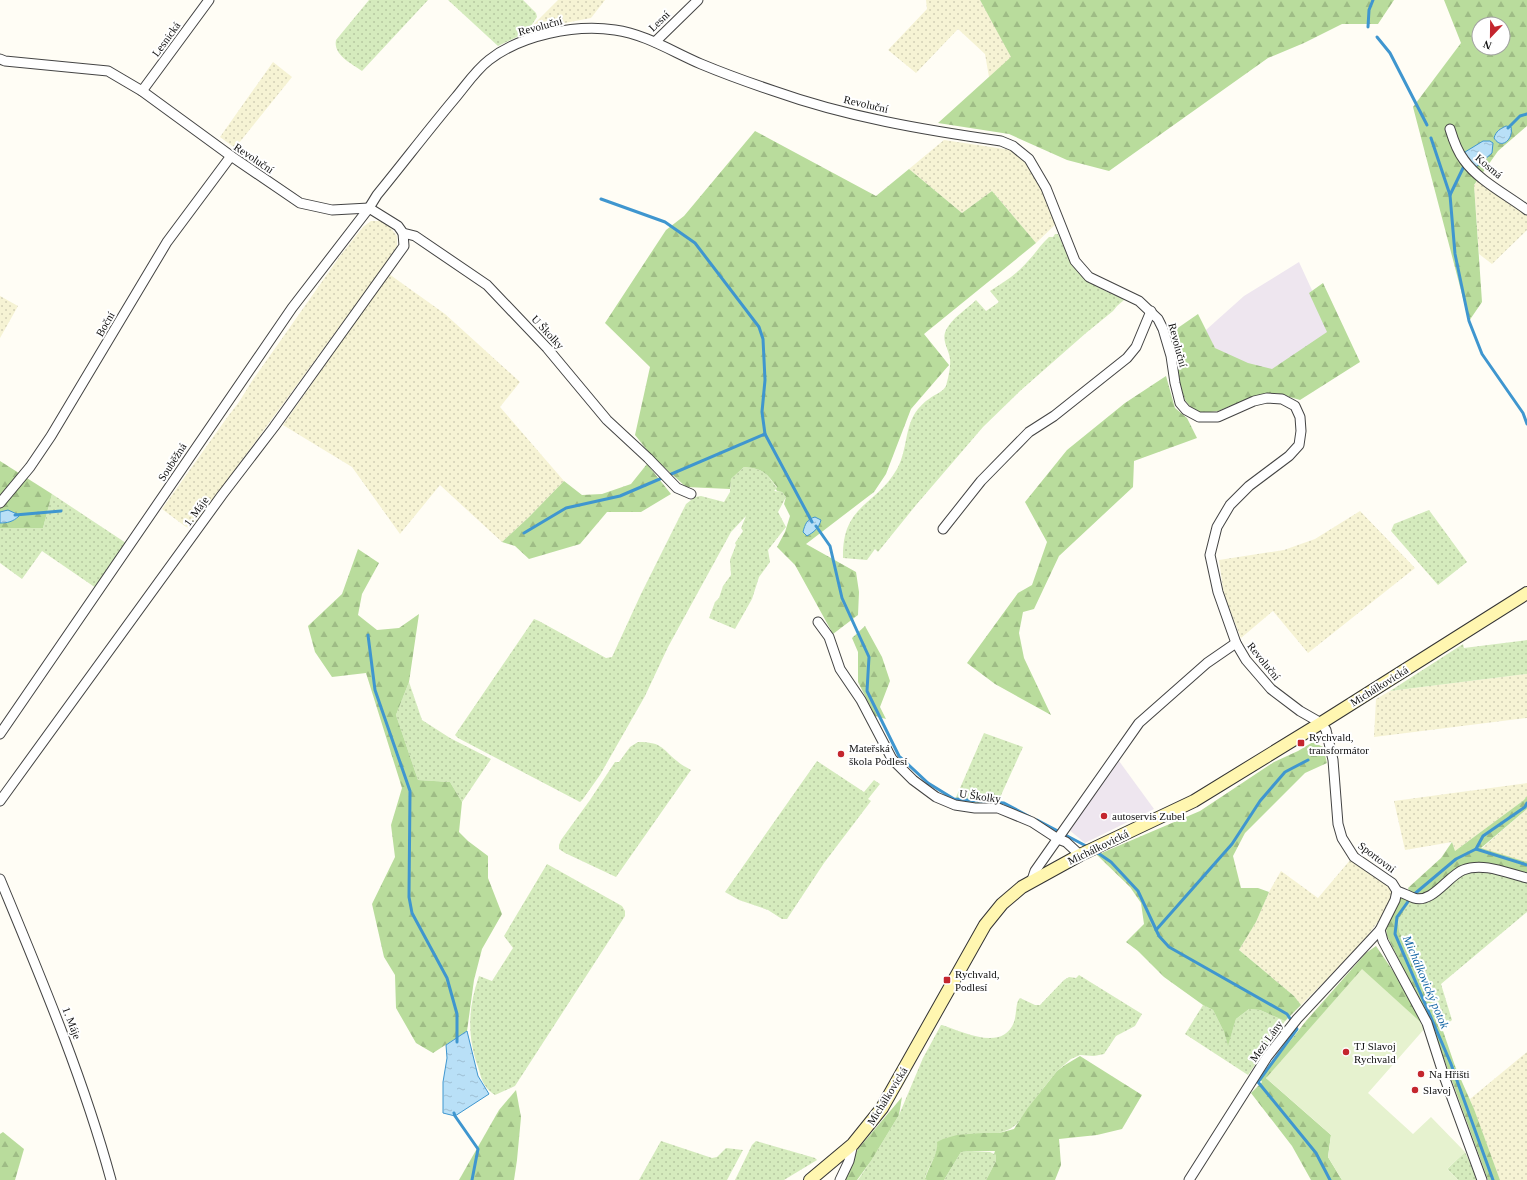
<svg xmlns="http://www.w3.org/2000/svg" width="1527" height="1180" font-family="Georgia,serif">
<defs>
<pattern id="farmland-dots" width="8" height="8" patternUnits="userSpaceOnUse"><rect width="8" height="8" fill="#f6f3d4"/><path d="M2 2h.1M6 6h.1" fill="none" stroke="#d2cfb5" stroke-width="1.8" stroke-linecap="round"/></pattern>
<pattern id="grass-dots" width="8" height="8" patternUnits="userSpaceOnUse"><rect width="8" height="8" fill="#d5ebbd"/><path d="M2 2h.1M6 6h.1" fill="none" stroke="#b6c8a1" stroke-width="1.8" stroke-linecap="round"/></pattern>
<pattern id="forest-firs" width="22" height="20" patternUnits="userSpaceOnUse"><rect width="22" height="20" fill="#b9dc9c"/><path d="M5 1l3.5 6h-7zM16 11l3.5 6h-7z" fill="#9ebc85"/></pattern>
<pattern id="water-ripples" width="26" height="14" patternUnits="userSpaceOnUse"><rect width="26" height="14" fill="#b9e0f7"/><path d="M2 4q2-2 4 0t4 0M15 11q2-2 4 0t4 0" fill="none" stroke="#9ebfd3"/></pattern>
</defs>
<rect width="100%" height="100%" fill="#fffdf5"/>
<g fill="#eee6ef">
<polygon points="1299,262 1334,338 1292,390 1197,338 1244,296"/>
<polygon points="1119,761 1154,809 1085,843 1068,829"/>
</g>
<g fill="url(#farmland-dots)">
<polygon points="558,0 605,0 591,18 528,30"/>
<polygon points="926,0 980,0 1012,57 989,77 985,54 958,29 916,73 888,50 927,9"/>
<polygon points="273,62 292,77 235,148 220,137"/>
<polygon points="944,140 1011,150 1025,162 1043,188 1057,223 1036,243 992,191 962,213 909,169"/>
<polygon points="1479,179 1527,215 1527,230 1492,264 1479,254 1474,185"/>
<polygon points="371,221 380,221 389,226 397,236 397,246 386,263 204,512 191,528 186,527 162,509 226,419 239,402 252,381 340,256 363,227"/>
<polygon points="389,274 445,314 520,382 500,407 564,481 529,517 502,542 440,485 400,534 352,467 283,425"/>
<polygon points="0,296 18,306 0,338"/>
<polygon points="1360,511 1415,568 1308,653 1273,611 1241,638 1224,595 1219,560 1284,550 1315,539"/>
<polygon points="1527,674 1527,718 1374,737 1376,699 1390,691"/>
<polygon points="1527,783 1527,796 1524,800 1455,851 1452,842 1405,850 1394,801"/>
<polygon points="1527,809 1527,862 1481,849"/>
<polygon points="1351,859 1388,884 1392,890 1391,901 1381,918 1364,940 1326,980 1301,1005 1294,996 1239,950 1256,922 1269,892 1281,871 1318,898"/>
<polygon points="1527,1052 1527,1180 1500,1180 1470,1099"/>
</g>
<g fill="url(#grass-dots)">
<path d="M369 0H428L362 71C351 63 333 55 336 40Z"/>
<polygon points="448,0 523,0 536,13 537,17 527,32 498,46"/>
<path d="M1055 234H1058C1076 276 1082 281 1123 299L1124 300 1117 306 1113 311 1086 333 1020 391 983 427 916 505 878 552 875 549 867 560 843 558C842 504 876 506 897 469 908 450 904 426 918 409 921 406 925 401 929 399 935 394 942 393 946 386 948 379 951 366 950 359 949 349 941 341 946 330 952 318 967 309 976 300L986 311 999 302 990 291C1004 282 1017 274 1028 261 1036 253 1041 244 1049 237H1053Z"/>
<path d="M744 467C764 469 765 472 777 488L774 491 782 492 786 497 778 512 786 527 768 550 770 562 759 577 752 599 735 629 709 618 715 602 719 598 723 586 731 575 730 560 736 545 735 543 743 531 741 528 746 516 731 532 668 647 645 696 600 775 583 799 580 802 458 738 455 735 534 619 539 621 606 658 612 657 641 594 686 504 695 497 701 496 724 502 730 492 731 479Z"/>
<polygon points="52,494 126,543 96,588 42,551 22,579 0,563 0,528 43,528"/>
<polygon points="1429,510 1467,562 1438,585 1391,531 1394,524"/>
<polygon points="1527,640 1527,674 1390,691 1463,644 1464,648"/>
<polygon points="409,682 422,720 450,738 491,759 462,802 450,782 418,780 396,715"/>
<polygon points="984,733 1023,747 997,804 971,804 954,802"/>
<path d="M638 742C662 742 661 748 677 761 681 765 686 767 691 770L616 877 565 853 559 849V845L561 840 590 800 615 762H619L630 747Z"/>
<polygon points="817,761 864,792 874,780 880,784 868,799 871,801 824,863 787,919 782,919 768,910 739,900 725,892"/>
<path d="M547 864 622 906 625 911V916L515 1086 495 1095C483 1087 482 1080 478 1067 467 1036 468 1007 479 976L492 981 513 948 504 936Z"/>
<polygon points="1475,871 1489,872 1527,882 1527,912 1441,984 1452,1020 1442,1028 1399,931 1398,920 1412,899 1421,903 1429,902 1463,874"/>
<path d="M1079 975 1142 1014 1135 1026 1116 1036 1104 1054 1094 1056 1080 1055 1071 1059 1057 1071 1045 1086 1017 1124 1010 1129 999 1133H982L938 1145C936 1157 928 1167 925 1178L927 1180H858L871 1161 899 1115 923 1058 941 1025H942C963 1032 1003 1052 1014 1022 1017 1014 1015 1003 1020 998L1035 1005H1040L1064 980 1069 977 1076 978Z"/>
<polygon points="1203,1005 1213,1010 1224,1032 1228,1045 1236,1019 1249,1009 1260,1010 1285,1021 1248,1075 1185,1034"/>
<polygon points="661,1141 712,1158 717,1157 726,1148 743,1150 727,1180 639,1180"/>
<polygon points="756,1141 815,1158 817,1160 784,1180 735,1180 752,1145"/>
<polygon points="971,1151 990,1152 996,1155 996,1161 986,1180 944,1180 961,1152"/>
<polygon points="1465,1152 1478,1180 1458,1180 1447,1169"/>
</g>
<g fill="url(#forest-firs)" fill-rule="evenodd">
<polygon points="980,0 1394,0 1378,24 1342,24 1304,43 1268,58 1109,171 1067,160 1009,134 938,123 1011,57"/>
<path d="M1444 0H1527V126L1498 151 1474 185 1482 302 1469 321 1413 107 1461 43ZM1479 24H1503V48H1479Z"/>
<path d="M755 131 876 196 909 169 962 213 992 191 1036 243 924 334 949 365 911 409 886 474 874 492 806 544 856 572 859 592 858 615 833 634 795 565 777 547 785 532 790 516 784 504 786 497 782 492 777 491 776 489 777 487C765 472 764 469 744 467L731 479 730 489 686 487 651 455 635 435 650 367 605 323 666 230 684 216Z"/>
<polygon points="1323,283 1360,362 1300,400 1276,393 1255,396 1218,411 1202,413 1192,409 1185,400 1179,381 1176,358 1169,334 1198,314 1215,348 1248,363 1272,369 1327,332 1309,293"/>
<polygon points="1166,376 1175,408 1187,418 1197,438 1134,461 1133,487 1059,556 1034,609 1023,612 1019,633 1024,658 1051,715 995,684 967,663 1018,593 1032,585 1047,542 1025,502 1067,450 1125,403"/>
<polygon points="0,461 52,494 43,528 0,528"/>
<polygon points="647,464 671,494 641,512 607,512 580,544 529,559 515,546 502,542 529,517 564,481 582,495 602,494 631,484"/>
<polygon points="358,549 379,563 362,594 358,615 377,630 399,628 419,614 409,682 396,715 418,780 450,782 462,802 459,832 468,841 488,856 488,878 502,914 482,949 474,980 467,1031 433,1053 416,1043 396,1008 395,975 384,957 372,904 395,857 391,825 402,788 366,673 332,677 315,652 308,626 342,594"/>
<polygon points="865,626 882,657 890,681 880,707 886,719 875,716 858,682 858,652 852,638"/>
<polygon points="1313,742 1323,747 1327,763 1305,773 1245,833 1233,856 1241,888 1258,888 1269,892 1256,922 1239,950 1294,996 1301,1005 1285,1021 1260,1010 1249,1009 1236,1019 1228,1046 1224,1032 1213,1010 1203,1005 1164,977 1138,951 1126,942 1144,924 1141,903 1130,887 1097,855 1200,811 1274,762 1298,751"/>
<polygon points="1527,796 1527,809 1481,848 1527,862 1527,875 1476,865 1426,895 1410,893 1408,888 1441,858 1452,842 1455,851 1524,800"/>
<polygon points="1399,898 1412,899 1398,920 1399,931 1442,1028 1455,1066 1474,1109 1500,1180 1488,1180 1442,1053 1421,1004 1387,936 1386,928"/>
<polygon points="1376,946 1406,990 1426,1027 1266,1078 1331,1135 1328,1157 1342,1180 1311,1180 1292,1146 1251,1093 1262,1082 1260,1079 1306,1021 1366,953"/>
<path d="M1080 1056 1142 1095 1122 1129 1097 1135 1059 1139 1061 1165 1055 1180H986L996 1161V1155L994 1154 995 1151H971L961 1152 944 1180H927L925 1179C928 1168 939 1152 937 1142L943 1139 957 1135 982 1133H999L1014 1129 1027 1109 1057 1071 1065 1065Z"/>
<polygon points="516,1090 521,1117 517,1160 514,1180 459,1180 499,1110"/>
<polygon points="902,1097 899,1115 871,1161 857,1180 844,1180 858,1149"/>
<polygon points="3,1132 24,1149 15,1180 0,1180 0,1134"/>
</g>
<polygon fill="#e6f2cf" points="1362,969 1426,1027 1368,1093 1413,1134 1431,1117 1465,1152 1447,1169 1458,1180 1342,1180 1328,1157 1331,1135 1266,1078"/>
<g fill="url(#water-ripples)" stroke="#3f96cf">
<path d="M1506 126 1511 127C1514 138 1502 151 1494 138 1496 131 1500 129 1506 126Z"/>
<path d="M1483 141H1490L1493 143 1492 153 1476 167C1471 163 1465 159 1465 152Z"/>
<path d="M8 510 17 514 19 516C13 522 7 523 0 523V512Z"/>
<path d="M815 517 821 520C819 528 814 532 807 536L803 532C805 524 807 519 815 517Z"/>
<polygon points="467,1031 478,1076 489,1094 455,1116 443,1113 443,1082 447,1058 446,1045"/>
</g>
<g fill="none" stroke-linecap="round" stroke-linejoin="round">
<g stroke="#3f96cf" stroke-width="3">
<polyline points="1368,27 1369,10 1373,0"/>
<polyline points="1377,37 1390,53 1427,125"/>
<polyline points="1508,128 1520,116 1527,114"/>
<polyline points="1431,138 1450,195 1455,254 1469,321 1482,354 1523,413 1527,424"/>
<polyline points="1450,195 1465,164"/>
<polyline points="601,199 665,222 695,243 759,327 763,339 765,380 762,412 765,434 812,522"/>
<polyline points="15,515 61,511"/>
<polyline points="816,526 830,546 842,598 869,657 867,691 899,756 928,783 954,799 1004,803 1030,817"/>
<polyline points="524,533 566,508 620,496 765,434"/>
<polyline points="368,635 375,690 410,791 409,897 412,913 447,978 457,1014 457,1042"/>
<polyline points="1037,820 1088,847"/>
<polyline points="1476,849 1483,836 1525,807 1527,803"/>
<polyline points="1095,851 1111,862 1138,891 1159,936 1169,947 1287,1014 1297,1029 1258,1082 1316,1153 1330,1180"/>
<polyline points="1156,930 1232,844 1260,801 1285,772 1308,760"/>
<polyline points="454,1113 455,1116 478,1149 472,1180"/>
<polyline points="1493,1180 1451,1064 1395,934 1397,917 1412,896 1456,859 1476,849 1527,865"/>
</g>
<defs>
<g id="street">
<polyline points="655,42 698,0"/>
<polyline points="0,59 5,61 108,71 142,91 231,156 300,203 332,210 369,208"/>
<polyline points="142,91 209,0"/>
<path d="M1450 129C1453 139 1457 151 1464 160 1478 180 1507 195 1527 210"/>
<polyline points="369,208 398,226 403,233 415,236 487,285 547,348 607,420 648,458 677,488 691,494"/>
<polyline points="0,503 30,467 51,436 167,242 231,156"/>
<polyline points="943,529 981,481 1029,432 1054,416 1127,358 1136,347 1151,311"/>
<polyline points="818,622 829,637 840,669 861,700 892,759 913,780 936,797 955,805 975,808 998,808 1032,822 1058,839 1066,842 1080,855"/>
<path d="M0 734 292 308 369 208 377 195C404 162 429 129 456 97 466 85 476 70 489 60 521 35 575 24 615 30 645 34 673 52 701 64 725 74 750 83 774 91 847 117 924 130 1001 141L1013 146 1029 159 1046 188 1075 261 1089 277 1139 301 1158 319 1163 329 1171 356 1175 383 1180 403 1186 410 1199 417H1218L1254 401 1267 398 1282 399 1295 406 1300 417 1301 431 1299 445 1289 456 1249 486 1230 505 1217 527 1210 555 1218 592 1236 643 1246 660 1271 689 1300 711 1321 723 1326 730 1333 760 1338 824 1342 838 1354 857 1392 883 1397 891 1395 900 1380 930 1383 941 1427 1023 1444 1076 1482 1180"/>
<polyline points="0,801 222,495 274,427 404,246 403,233"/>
<path d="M0 879C41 978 83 1077 111 1180"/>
<polyline points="1032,880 1035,871 1139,723 1207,663 1236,643"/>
<path d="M1397 891C1404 893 1408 896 1414 898 1432 904 1448 876 1463 870 1483 862 1507 873 1527 878"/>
<polyline points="840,1180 849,1161 853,1144"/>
<polyline points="1189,1180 1267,1057 1297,1019 1380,930"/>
</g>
<polyline id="secondary" points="810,1180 853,1144 882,1108 985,925 1002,904 1022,887 1080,855 1194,801 1321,723 1527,593"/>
</defs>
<use href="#street" stroke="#444" stroke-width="11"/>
<use href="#secondary" stroke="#333" stroke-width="14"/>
<use href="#street" stroke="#fff" stroke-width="9"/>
<use href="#secondary" stroke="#fff6b0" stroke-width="12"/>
</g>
<g fill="#c4262e" stroke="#fff" stroke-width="1.5">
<rect x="1297" y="739" width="8" height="8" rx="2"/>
<circle cx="841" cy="754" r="4"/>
<circle cx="1104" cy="816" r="4"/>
<rect x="943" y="976" width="8" height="8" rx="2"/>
<circle cx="1346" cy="1052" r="4"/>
<circle cx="1421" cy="1074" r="4"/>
<circle cx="1415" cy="1090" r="4"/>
</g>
<g text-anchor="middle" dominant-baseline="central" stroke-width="4" stroke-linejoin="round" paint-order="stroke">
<g font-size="11" fill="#111" stroke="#fff">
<text transform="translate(659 21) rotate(-44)">Lesní</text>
<text transform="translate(540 26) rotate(-15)">Revoluční</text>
<text transform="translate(166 39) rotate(-54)">Lesnická</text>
<text transform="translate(866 104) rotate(13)">Revoluční</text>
<text transform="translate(254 158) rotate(34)">Revoluční</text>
<text transform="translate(1489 166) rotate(40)">Kosmá</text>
<text transform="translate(105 324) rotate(-60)">Boční</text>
<text transform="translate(548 332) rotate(47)">U Školky</text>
<text transform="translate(1178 345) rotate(75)">Revoluční</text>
<text transform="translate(172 462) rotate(-57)">Souběžná</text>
<text transform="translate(196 511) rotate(-54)">1. Máje</text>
<text transform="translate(1264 661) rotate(51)">Revoluční</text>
<text transform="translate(1379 686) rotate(-32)">Michálkovická</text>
<text transform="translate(980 796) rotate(8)">U Školky</text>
<text transform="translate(1098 847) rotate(-26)">Michálkovická</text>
<text transform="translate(1377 857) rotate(37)">Sportovní</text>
<text transform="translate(72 1023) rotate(69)">1. Máje</text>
<text transform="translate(1266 1041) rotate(-54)">Mezi Lány</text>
<text transform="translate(887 1096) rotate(-58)">Michálkovická</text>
</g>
<g font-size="11" fill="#111" stroke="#fff" text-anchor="start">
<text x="1309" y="737">Rychvald,<tspan x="1309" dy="13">transformátor</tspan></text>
<text x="849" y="748">Mateřská<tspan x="849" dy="13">škola Podlesí</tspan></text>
<text x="1112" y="816">autoservis Zubel</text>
<text x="955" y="974">Rychvald,<tspan x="955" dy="13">Podlesí</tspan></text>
<text x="1354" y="1046">TJ Slavoj<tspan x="1354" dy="13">Rychvald</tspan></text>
<text x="1429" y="1074">Na Hřišti</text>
<text x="1423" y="1090">Slavoj</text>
</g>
<g font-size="12" font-style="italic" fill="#1768a6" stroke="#fff">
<text transform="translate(1426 982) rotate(67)">Michálkovický potok</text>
</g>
</g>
<g transform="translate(1491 36) rotate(202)"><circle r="19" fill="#ffffff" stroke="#a0a0a0"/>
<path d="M0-3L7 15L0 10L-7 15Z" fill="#c4262e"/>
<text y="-6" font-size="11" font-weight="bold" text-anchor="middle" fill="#111111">N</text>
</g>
</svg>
